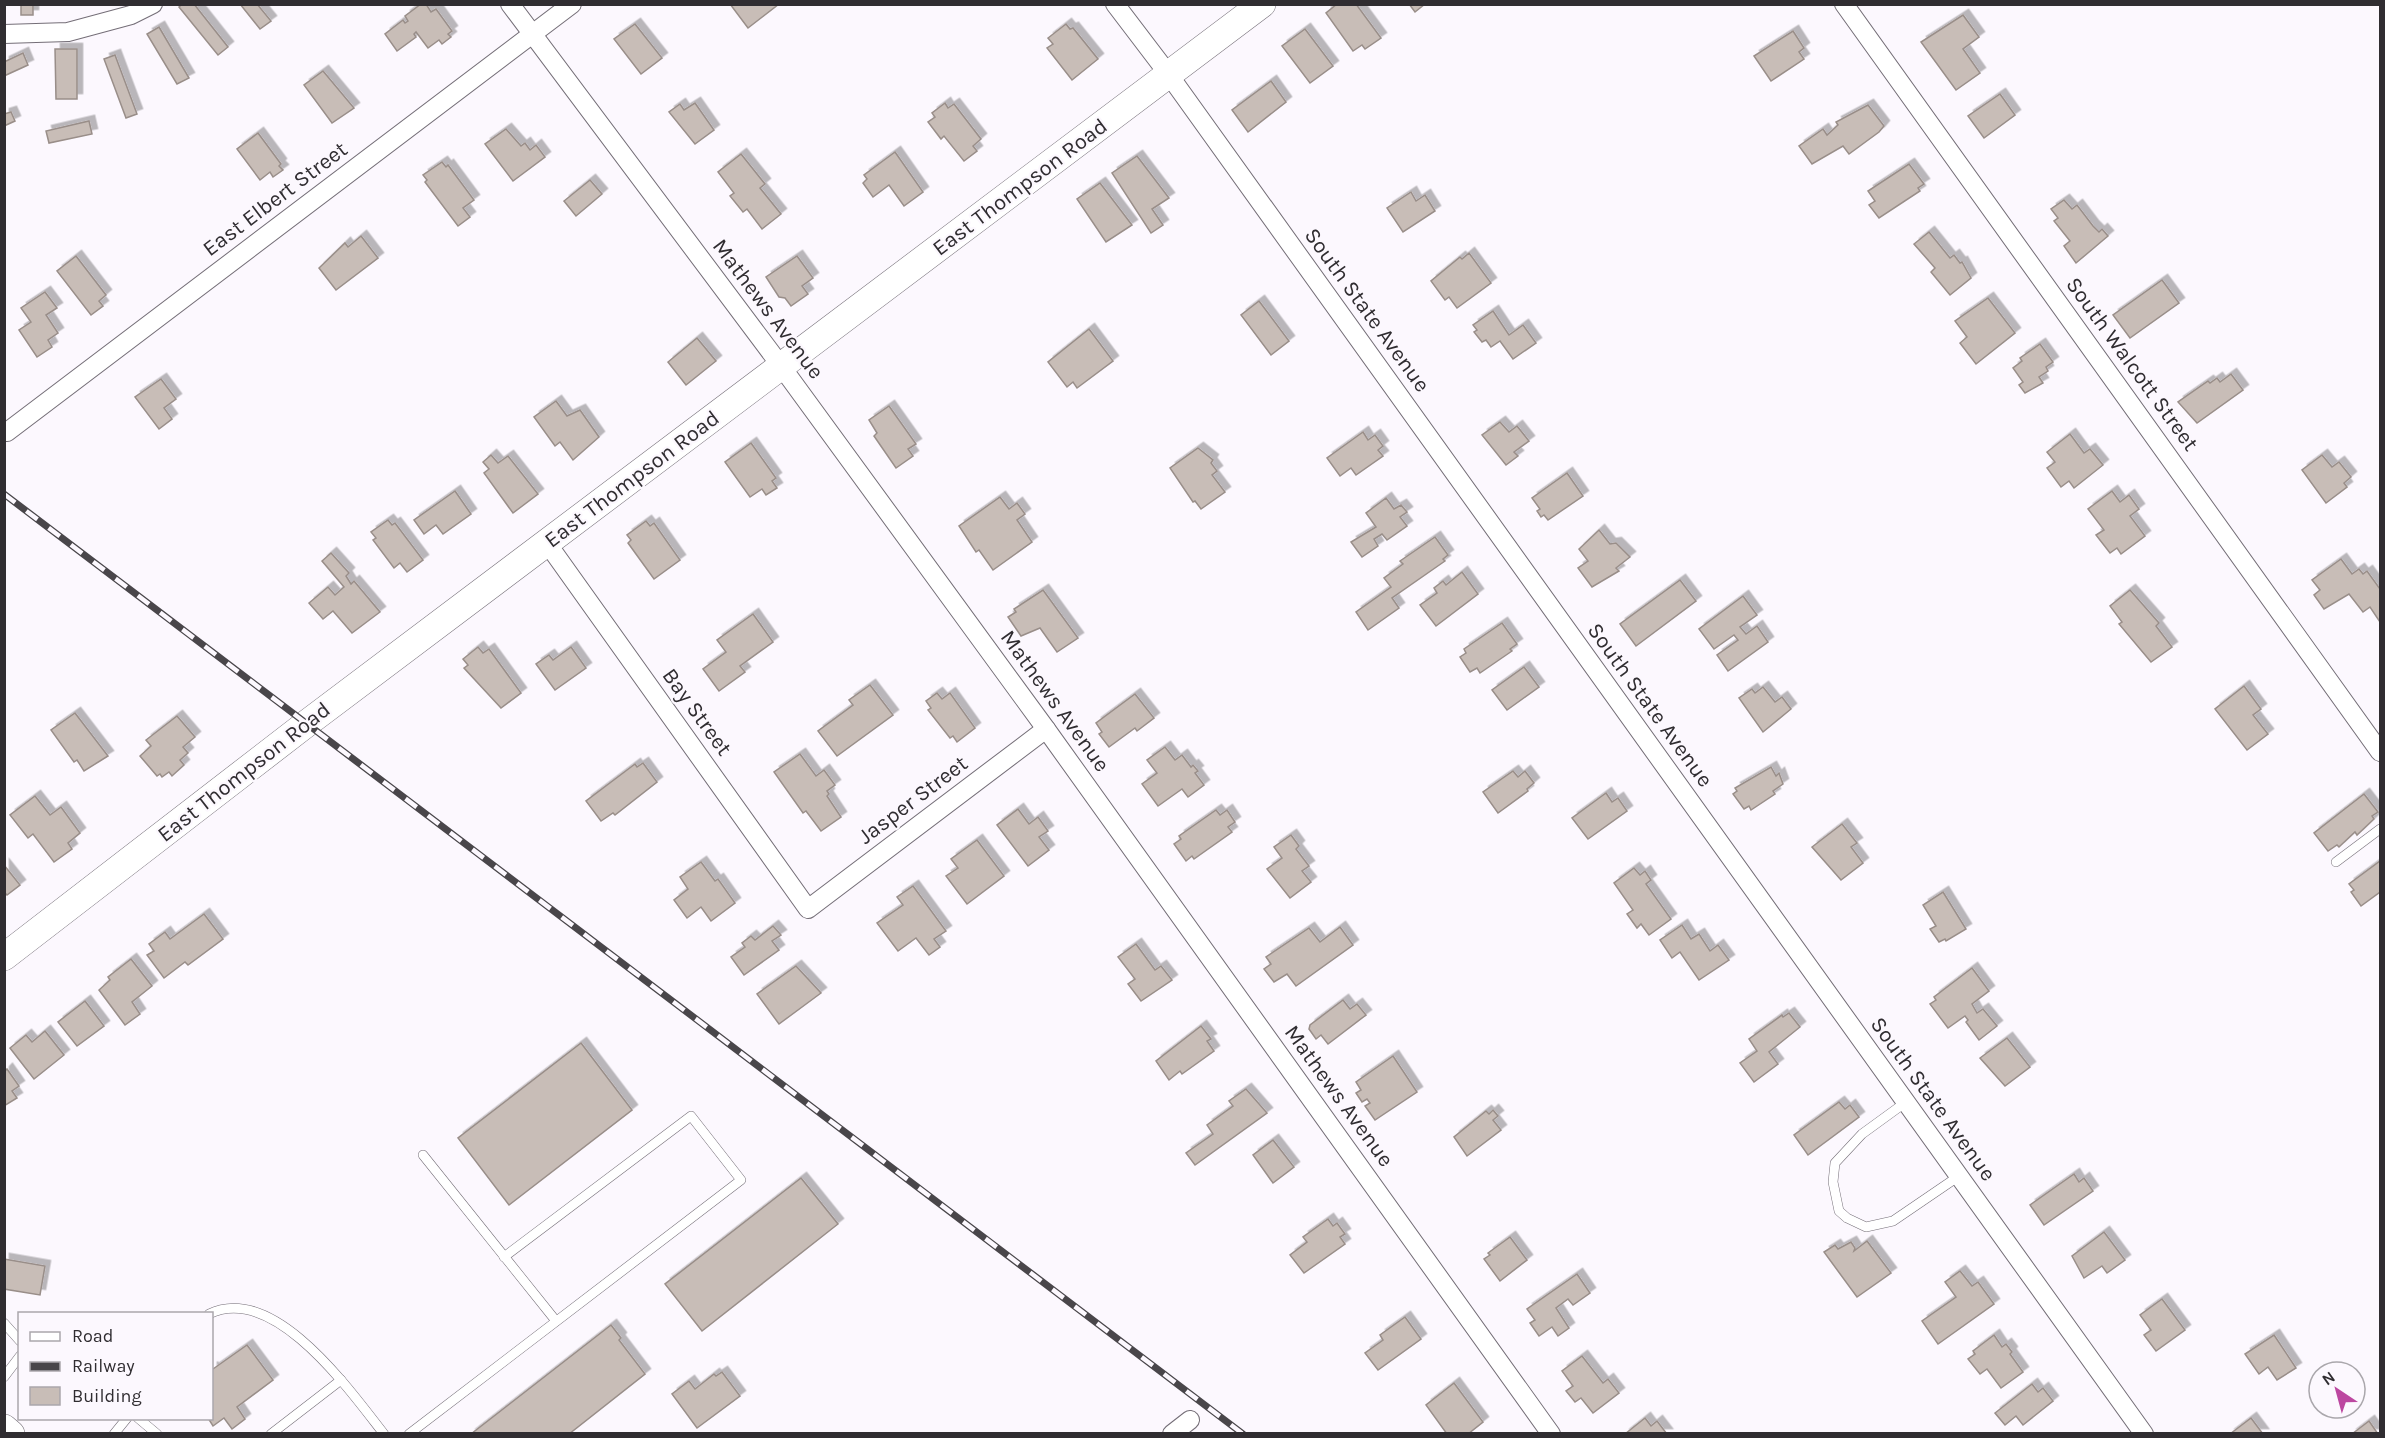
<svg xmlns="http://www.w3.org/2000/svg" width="2385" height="1438" font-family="Karla,sans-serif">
<defs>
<filter id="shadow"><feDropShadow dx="5.5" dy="-5.5" stdDeviation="0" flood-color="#0004"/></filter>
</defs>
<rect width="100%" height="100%" fill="#fcf8fe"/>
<g fill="#c8bdb7" stroke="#998e89" stroke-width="1.5" filter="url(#shadow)">
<rect x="21" y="4" width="12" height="11"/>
<polygon points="182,4 194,4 228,47 218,55 179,7"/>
<polygon points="240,4 257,4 271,21 260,29"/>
<polygon points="421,4 426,4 431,12 436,9 452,31 448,34 451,37 442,44 439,40 428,48 416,32 414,34 416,37 397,51 385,34 403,20 405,23 408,21 405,16"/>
<polygon points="730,4 779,4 748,28"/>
<polygon points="1337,4 1356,4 1381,38 1365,49 1362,45 1353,51 1326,13"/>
<polygon points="1409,4 1425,4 1415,12"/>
<polygon points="1963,15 1979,37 1963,49 1980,73 1956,90 1921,42"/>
<polygon points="635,24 662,58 641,74 614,39"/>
<polygon points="1066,24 1070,29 1073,28 1098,59 1072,80 1047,48 1053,44 1048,38"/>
<polygon points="159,27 189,78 177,84 147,34"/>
<polygon points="1305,29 1333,66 1310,83 1282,46"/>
<polygon points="1793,31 1804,48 1799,52 1804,59 1771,81 1754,56"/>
<polygon points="55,49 77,49 77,99 56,99"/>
<polygon points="23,53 28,65 4,76 4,62"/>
<polygon points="115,55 137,114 126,118 104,59"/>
<polygon points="323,71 354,108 332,123 304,85"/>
<polygon points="1271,81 1286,102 1248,132 1232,110"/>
<polygon points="2000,94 2015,115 1984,138 1968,116"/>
<polygon points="695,103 714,130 695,144 669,112 680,104 684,110"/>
<polygon points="945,103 948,108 954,104 981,139 973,146 977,151 964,161 944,136 941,139 928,122 935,117 932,113"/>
<polygon points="1868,105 1884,126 1879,132 1849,154 1843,146 1812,164 1799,146 1823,129 1827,135 1838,125 1836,122"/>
<polygon points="11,112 15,121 4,126 4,114"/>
<polygon points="89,121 92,134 49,143 46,131"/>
<polygon points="506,129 521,146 525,143 530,150 536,145 545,157 513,181 485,144"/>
<polygon points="258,133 281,164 279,166 283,170 273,177 270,172 260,180 237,149"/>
<polygon points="895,152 923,192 904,206 889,185 873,197 863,183 867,179 864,175"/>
<polygon points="741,154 765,184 760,188 781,214 762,229 747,209 743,212 730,196 734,193 718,172"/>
<polygon points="1137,156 1169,198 1152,209 1163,225 1151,233 1112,173"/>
<polygon points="442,162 446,167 448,165 474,200 463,208 470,217 458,226 425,182 427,180 423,175"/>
<polygon points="1909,164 1924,184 1918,188 1920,191 1879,218 1869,205 1875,201 1868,191"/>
<polygon points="590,180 602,194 576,216 564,201"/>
<polygon points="1100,183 1132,225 1106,242 1077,199"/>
<polygon points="1411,192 1416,201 1425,195 1435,211 1403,232 1387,208"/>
<polygon points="2064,200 2072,209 2077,205 2093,226 2099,232 2102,229 2108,236 2076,263 2064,246 2070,241 2054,221 2058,218 2051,209"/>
<polygon points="1929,232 1950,258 1954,255 1960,263 1962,262 1971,278 1950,295 1931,272 1935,268 1914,244"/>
<polygon points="361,236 378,258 336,290 319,268 345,243 348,247"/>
<polygon points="1469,253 1491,283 1457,308 1449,297 1445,300 1431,281 1460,257 1462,259"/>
<polygon points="76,256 106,295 99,301 103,306 91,315 57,271"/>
<polygon points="797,256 813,278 802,286 808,294 791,306 785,298 779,297 766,277"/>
<polygon points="2162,280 2179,303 2130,338 2113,315"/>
<polygon points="45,292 57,308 46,315 58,333 48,340 52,347 37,357 19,330 31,322 21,308"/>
<polygon points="1988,298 2015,333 1976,364 1960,343 1967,337 1955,321"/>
<polygon points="1259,301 1289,341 1271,355 1241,315"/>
<polygon points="1493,311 1509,335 1523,325 1536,343 1513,359 1500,341 1491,347 1486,340 1482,342 1474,332 1477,330 1473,325"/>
<polygon points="1089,329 1113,361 1077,388 1073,382 1067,387 1048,362"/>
<polygon points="697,338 716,361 686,385 668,362"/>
<polygon points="2040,344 2053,362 2046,367 2048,371 2039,377 2043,383 2025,393 2019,385 2023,382 2013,368 2022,361 2020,358"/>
<polygon points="2231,374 2243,390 2197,423 2178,402 2208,381 2210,383 2217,378 2220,382"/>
<polygon points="161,379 176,399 164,408 172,419 159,429 135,397"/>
<polygon points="556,401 567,416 580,410 599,437 573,460 560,442 555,446 534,417"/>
<polygon points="889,406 916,444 908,449 913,456 896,468 874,436 877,433 869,420"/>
<polygon points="1500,422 1509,432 1517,426 1529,441 1514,452 1518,456 1506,465 1482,435"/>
<polygon points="1363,432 1368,440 1375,435 1383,446 1378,450 1383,456 1356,475 1351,468 1340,476 1327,458"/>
<polygon points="2070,434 2084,453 2090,449 2103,465 2074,488 2069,481 2061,487 2047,468 2055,462 2047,452"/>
<polygon points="751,443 776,478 772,481 777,488 766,495 762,489 750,497 725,462"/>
<polygon points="1198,448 1213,460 1211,463 1217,471 1212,475 1225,492 1201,509 1195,501 1193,502 1170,468"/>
<polygon points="491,455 498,463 508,456 538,494 513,513 484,473 489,469 483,462"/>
<polygon points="2322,455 2332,467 2339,462 2351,477 2344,483 2347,487 2326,503 2302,470"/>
<polygon points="1567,473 1583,496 1548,520 1544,515 1541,517 1537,511 1540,509 1532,498"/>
<polygon points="455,491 471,514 443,534 436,525 424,534 414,520"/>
<polygon points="2112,491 2120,502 2129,495 2139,509 2130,516 2145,536 2121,554 2117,548 2110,553 2096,535 2104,530 2088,509"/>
<polygon points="1000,497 1009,509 1017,503 1025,514 1017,520 1032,542 993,570 979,550 976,552 959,526"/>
<polygon points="1386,498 1394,509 1401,505 1407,512 1400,517 1407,526 1387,540 1382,534 1374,539 1378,546 1362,557 1351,542 1376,527 1366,513"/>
<polygon points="388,520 392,525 395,523 423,560 407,572 400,563 394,568 373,540 376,538 371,532"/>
<polygon points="646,521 650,526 654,523 680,560 654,579 628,543 631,540 627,535"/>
<polygon points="1599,530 1610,544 1616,543 1630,557 1616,568 1619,571 1592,587 1578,568 1588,561 1579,549"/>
<polygon points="1435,537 1448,555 1443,559 1445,561 1392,598 1399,608 1368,630 1356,612 1391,587 1384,578 1403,564 1400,561"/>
<polygon points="331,553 349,573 346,576 351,584 354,581 380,612 352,633 333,611 323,619 309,603 328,587 335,595 344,587 322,561"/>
<polygon points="2341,559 2352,574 2359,569 2363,574 2367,571 2380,589 2380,622 2370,607 2363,612 2349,594 2324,609 2314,595 2320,590 2312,580"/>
<polygon points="1462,572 1478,594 1436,626 1420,605 1437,593 1434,588 1443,581 1446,585"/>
<polygon points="1680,580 1696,601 1636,646 1620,624"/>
<polygon points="1043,590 1078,638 1057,652 1040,628 1021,636 1008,617 1016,612 1014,609"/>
<polygon points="2130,590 2159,623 2156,626 2172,647 2151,662 2119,624 2122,622 2110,606"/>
<polygon points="1743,596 1757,615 1740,627 1746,634 1757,626 1768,642 1728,671 1717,655 1738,640 1734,635 1714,649 1699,629"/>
<polygon points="753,614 773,642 740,666 745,672 719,691 703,669 726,652 717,640"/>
<polygon points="1502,623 1517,644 1510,649 1512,651 1480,673 1477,668 1470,672 1460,657 1466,653 1464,649"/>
<polygon points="478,647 483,653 489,649 521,693 501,708 464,668 468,665 463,659"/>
<polygon points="571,647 586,668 555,690 536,664 549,655 553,660"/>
<polygon points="1524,667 1539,687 1507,710 1492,690"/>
<polygon points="870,685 893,715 837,756 818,731 853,705 849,700"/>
<polygon points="2244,686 2261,709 2253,715 2268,734 2247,750 2215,709"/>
<polygon points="1763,687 1775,702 1782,697 1791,709 1763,732 1739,698 1752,689 1755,693"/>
<polygon points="937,693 942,699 950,693 975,728 957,742 953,736 950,738 928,710 931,708 926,701"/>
<polygon points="1135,694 1154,718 1137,731 1135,728 1109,747 1099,734 1102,732 1096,723"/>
<polygon points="75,713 108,756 84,771 77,760 74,762 51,730"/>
<polygon points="177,716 195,737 183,747 188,753 180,760 184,765 172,776 169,772 162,777 160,774 157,776 140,756 151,746 146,740"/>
<polygon points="1165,747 1175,760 1182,755 1191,767 1193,765 1198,771 1195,773 1204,785 1188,797 1182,789 1158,806 1142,784 1157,773 1147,760"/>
<polygon points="800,754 816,776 824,770 835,785 827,791 829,794 827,796 841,817 821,831 806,811 803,813 774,772"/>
<polygon points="643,763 657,782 615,815 613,813 601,821 586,801 635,764 637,767"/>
<polygon points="1771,767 1776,776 1779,773 1783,784 1773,791 1775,794 1751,810 1749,806 1744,809 1733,794 1737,791 1735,788"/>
<polygon points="1513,771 1518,777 1525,771 1534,783 1527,789 1528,791 1498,813 1483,792"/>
<polygon points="1606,793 1612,802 1618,798 1627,811 1588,839 1572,818"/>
<polygon points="2364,794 2378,812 2372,816 2374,819 2357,835 2355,832 2339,847 2337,845 2328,851 2314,833"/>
<polygon points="35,796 50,815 61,807 80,833 68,843 72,849 54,862 33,834 28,838 10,815"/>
<polygon points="1018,809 1029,824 1038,817 1048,831 1039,837 1049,850 1028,866 997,825"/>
<polygon points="1216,810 1220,815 1227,810 1235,822 1228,827 1232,832 1194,859 1192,856 1186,861 1174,844 1181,839 1179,836"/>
<polygon points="1842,824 1857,843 1851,847 1863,863 1841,880 1812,847"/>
<polygon points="1291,835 1299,846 1296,849 1309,866 1302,871 1311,882 1290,898 1267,869 1282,858 1274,847"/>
<polygon points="977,840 1004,876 967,904 946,876 958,868 951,859"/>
<polygon points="2380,861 2380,892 2361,906 2351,892 2354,890 2349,884"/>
<polygon points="701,862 715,881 718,879 735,903 711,921 701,907 687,918 674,900 688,889 680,877"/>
<polygon points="4,865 20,885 7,895 4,892"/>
<polygon points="1634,868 1640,875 1645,871 1651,880 1646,884 1671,919 1649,935 1641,924 1637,928 1627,914 1633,910 1614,883"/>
<polygon points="913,886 946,931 934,939 940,947 929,955 916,938 898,951 877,923 903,905 897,897"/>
<polygon points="1943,892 1966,929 1946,941 1945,939 1939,942 1930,929 1936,926 1923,905"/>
<polygon points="204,914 223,939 188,965 185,962 164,978 147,955 154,951 149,944 165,932 170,939"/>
<polygon points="1682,925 1691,939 1699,934 1710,951 1718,945 1729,960 1699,980 1680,952 1672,958 1660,940"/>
<polygon points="773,926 781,935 772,941 779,950 744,975 731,957 745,947 742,943 751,936 755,940"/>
<polygon points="1340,927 1353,945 1296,986 1287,974 1274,982 1264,969 1271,964 1266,957 1309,928 1320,942"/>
<polygon points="1136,944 1155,970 1161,966 1172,980 1141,1001 1128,984 1135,979 1118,957"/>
<polygon points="131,959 152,986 132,1002 140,1014 125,1025 99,990 110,980 108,977"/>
<polygon points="796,966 821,993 779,1024 757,994"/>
<polygon points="1972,968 1989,991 1972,1004 1977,1013 1983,1009 1997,1026 1979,1040 1966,1022 1968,1020 1965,1016 1948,1028 1930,1004 1936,1000 1934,997"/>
<polygon points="1343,1000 1350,1009 1357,1004 1366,1015 1328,1044 1321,1035 1316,1039 1309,1029 1310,1025"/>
<polygon points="85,1001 104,1026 77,1046 58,1022"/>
<polygon points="1789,1013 1800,1027 1769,1052 1778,1064 1754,1082 1740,1063 1757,1051 1749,1039 1782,1015 1783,1017"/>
<polygon points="1201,1026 1211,1039 1207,1041 1214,1051 1182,1074 1180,1071 1169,1080 1156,1061"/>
<polygon points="45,1031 64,1055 34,1079 10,1048 26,1035 32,1042"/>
<polygon points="2007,1038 2030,1067 2005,1086 1980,1058"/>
<polygon points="581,1043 632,1110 509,1205 458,1138"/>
<polygon points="1393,1056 1417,1092 1375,1120 1365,1106 1370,1103 1367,1099 1362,1102 1356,1093 1361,1090 1356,1082"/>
<polygon points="7,1069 19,1086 12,1091 17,1098 4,1106 4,1072"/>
<polygon points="1246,1089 1267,1113 1195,1165 1186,1153 1213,1134 1207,1125 1233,1106 1229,1101"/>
<polygon points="1839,1102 1845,1109 1850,1105 1859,1117 1808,1155 1794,1135"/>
<polygon points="1493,1110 1498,1116 1493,1120 1501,1130 1467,1156 1454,1137 1486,1111 1489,1114"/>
<polygon points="1273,1140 1294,1167 1273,1183 1253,1155"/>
<polygon points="2074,1174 2079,1182 2084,1178 2093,1191 2044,1225 2030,1205"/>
<polygon points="801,1178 838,1224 702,1331 665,1284"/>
<polygon points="1328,1219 1333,1226 1337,1223 1345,1234 1340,1237 1345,1244 1304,1273 1290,1255 1307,1242 1303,1237"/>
<polygon points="2104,1232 2125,1260 2107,1273 2102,1266 2084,1278 2072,1256"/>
<polygon points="1510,1237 1527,1260 1500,1281 1484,1259 1490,1255 1488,1253"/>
<polygon points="1867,1241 1891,1273 1857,1297 1824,1252 1835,1245 1838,1249 1851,1242 1855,1248 1854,1251"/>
<polygon points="4,1259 45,1266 40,1295 4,1289"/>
<polygon points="1960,1271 1972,1286 1978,1282 1994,1304 1938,1344 1922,1321 1956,1297 1945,1282"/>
<polygon points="1577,1274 1590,1293 1573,1305 1568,1299 1556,1308 1569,1328 1558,1336 1552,1327 1539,1336 1530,1323 1535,1320 1527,1309"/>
<polygon points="2162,1299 2185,1330 2156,1351 2144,1335 2151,1330 2140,1315"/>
<polygon points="1405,1317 1421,1339 1378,1370 1365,1353 1383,1340 1380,1335"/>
<polygon points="611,1325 621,1338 619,1340 645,1374 569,1434 471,1434"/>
<polygon points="1994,1335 2002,1347 2006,1344 2012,1352 2010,1354 2023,1372 2001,1388 1987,1369 1980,1374 1968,1359 1975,1354 1973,1351"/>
<polygon points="2274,1335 2296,1368 2277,1380 2268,1367 2259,1374 2245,1354"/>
<polygon points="247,1345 273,1380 237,1407 245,1419 232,1429 224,1418 213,1426 208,1418 212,1418 212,1367 213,1369"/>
<polygon points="1582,1356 1603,1383 1608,1379 1619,1393 1593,1413 1581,1398 1575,1402 1566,1391 1573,1386 1562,1371"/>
<polygon points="722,1372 740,1396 697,1428 672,1394 689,1381 695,1389 714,1374 716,1376"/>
<polygon points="1454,1383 1483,1422 1468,1434 1447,1434 1426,1405"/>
<polygon points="2032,1384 2038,1392 2043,1388 2053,1401 2023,1425 2016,1416 2005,1425 1995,1413"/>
<polygon points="1645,1418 1651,1426 1657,1421 1667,1434 1625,1434"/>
<polygon points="2251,1418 2263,1434 2230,1434"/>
<polygon points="2369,1421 2378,1434 2352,1434"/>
</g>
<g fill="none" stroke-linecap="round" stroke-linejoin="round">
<defs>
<g id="lane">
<polyline points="2336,862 2380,829"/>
<polyline points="1906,1102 1862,1134 1835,1163 1833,1182 1839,1211 1847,1218 1866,1227 1893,1221 1959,1176"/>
<polyline points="423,1155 556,1321"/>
<path d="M209 1314C274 1282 350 1391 384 1434"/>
<polyline points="4,1323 20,1341"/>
<polyline points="4,1377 20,1356"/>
<polyline points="138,1418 157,1434"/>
<polyline points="114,1434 127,1418"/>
<polyline points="271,1434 341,1380"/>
<polyline points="409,1434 741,1180 691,1116 504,1257"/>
</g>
<g id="street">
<polyline points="510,4 781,366 1046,729 1551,1434"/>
<polyline points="1115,4 1169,75 2144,1434"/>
<polyline points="1844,4 2380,752"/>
<polyline points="4,34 68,32 131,15 153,4"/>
<polyline points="7,432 572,4"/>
<polyline points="547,543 808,909 1046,729"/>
<polyline points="1172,1434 1190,1420"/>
</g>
<g id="secondary">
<polyline points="4,957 306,724 1262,4"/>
<polyline points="4,1428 11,1434"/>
</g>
</defs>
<use href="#lane" stroke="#746e77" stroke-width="10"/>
<use href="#street" stroke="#746e77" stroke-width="20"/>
<use href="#secondary" stroke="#746e77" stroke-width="28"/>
<use href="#lane" stroke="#fff" stroke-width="9"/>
<use href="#street" stroke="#fff" stroke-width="18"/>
<use href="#secondary" stroke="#fff" stroke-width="27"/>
<defs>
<polyline id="rail" points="4,494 1243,1434"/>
</defs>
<use href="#rail" stroke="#49464a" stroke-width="7"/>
<use href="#rail" stroke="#fcf8fe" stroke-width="4.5" stroke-dasharray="14" stroke-linecap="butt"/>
</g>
<g text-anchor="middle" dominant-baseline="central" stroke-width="4.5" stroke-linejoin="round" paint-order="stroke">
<g font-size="22" fill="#302d31" stroke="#fcf8fe">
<text transform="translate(1020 187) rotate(-37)">East Thompson Road</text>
<text transform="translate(275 199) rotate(-37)">East Elbert Street</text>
<text transform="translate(768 309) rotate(53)">Mathews Avenue</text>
<text transform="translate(1367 310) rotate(54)">South State Avenue</text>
<text transform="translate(2132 364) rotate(54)">South Walcott Street</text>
<text transform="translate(632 479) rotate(-37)">East Thompson Road</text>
<text transform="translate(1055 701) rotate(54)">Mathews Avenue</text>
<text transform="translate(1650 705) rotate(54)">South State Avenue</text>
<text transform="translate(697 712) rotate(54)">Bay Street</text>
<text transform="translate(244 772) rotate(-38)">East Thompson Road</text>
<text transform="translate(913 800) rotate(-37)">Jasper Street</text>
<text transform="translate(1339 1096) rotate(54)">Mathews Avenue</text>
<text transform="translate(1933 1099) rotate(54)">South State Avenue</text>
</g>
</g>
<rect width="2385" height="1438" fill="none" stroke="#302d31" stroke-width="12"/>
<rect x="18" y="1312" width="195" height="108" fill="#fcf8fe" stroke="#aaa7ac" stroke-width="1.5"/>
<rect x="30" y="1332" width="30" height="9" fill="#ffffff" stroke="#aaa7ac" stroke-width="1.5"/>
<text x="72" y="1342" font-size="18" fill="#302d31">Road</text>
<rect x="30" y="1362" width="30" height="9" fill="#49464a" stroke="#aaa7ac" stroke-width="1.5"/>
<text x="72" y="1372" font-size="18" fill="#302d31">Railway</text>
<rect x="30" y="1387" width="30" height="18" fill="#c8bdb7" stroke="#aaa7ac" stroke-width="1.5"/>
<text x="72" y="1402" font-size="18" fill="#302d31">Building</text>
<g transform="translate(2337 1390) rotate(324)"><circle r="28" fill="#fcf8fe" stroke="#aaa7ac" stroke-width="1.5"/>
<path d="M0-4.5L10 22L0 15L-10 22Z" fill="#bc47a0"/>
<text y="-9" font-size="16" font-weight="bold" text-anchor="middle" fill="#302d31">N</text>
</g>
</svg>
